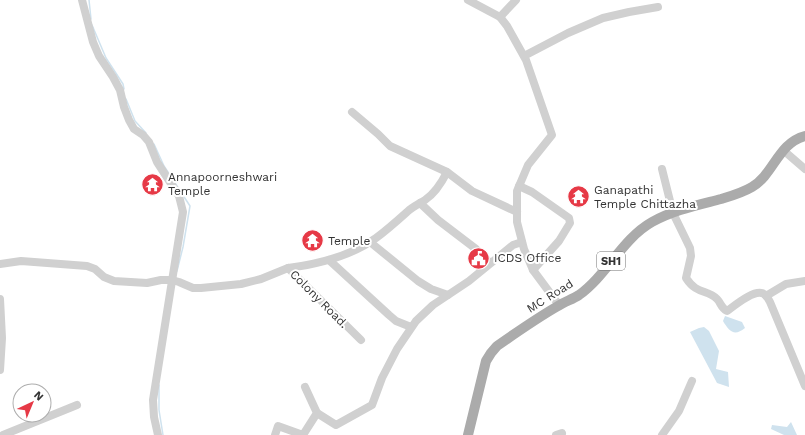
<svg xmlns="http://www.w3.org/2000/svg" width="805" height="435" font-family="'Work Sans',sans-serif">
<rect width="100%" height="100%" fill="#fff"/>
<g fill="#cfe2ee">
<path d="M725 316 742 322 745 328C734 337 729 331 723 321Z"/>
<polygon points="704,327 709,331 719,351 716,369 728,372 729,387 717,383 690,332 699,328"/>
<polygon points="791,422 797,435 784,435 771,429 772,425 787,427"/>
</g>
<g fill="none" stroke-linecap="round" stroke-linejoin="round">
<g stroke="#cfe2ee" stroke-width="1.5">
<polyline points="89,0 91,19"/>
<polyline points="92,25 106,58 123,84 124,89"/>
<polyline points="126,99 135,121 146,133"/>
<polyline points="154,144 164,166 190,206 183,247 177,271"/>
<polyline points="159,385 159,410 163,435"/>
</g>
<g stroke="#d0d0d0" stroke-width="8">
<polyline points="82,0 93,42 99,56 113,77 120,90 124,107 129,120 134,129 143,135 149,142 157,162 179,196 183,212 153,400 154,417 158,435"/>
<polyline points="468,0 500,17 507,26 526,60 552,135 528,165 517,191 517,222 524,249 533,270 559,305"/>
<polyline points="500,17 516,0"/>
<polyline points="524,56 568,33 603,18 629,12 658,7"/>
<polyline points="352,112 378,134 390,146 447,172 472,191 517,212"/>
<polyline points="783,150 805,169"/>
<path d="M662 169 673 213 690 248 691 256 686 278C697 295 707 289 717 299 721 303 721 308 727 311 734 306 755 288 764 294 767 296 769 300 770 302L805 386"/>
<polyline points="519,186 532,192 569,218 570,223 559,241 533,270"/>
<polyline points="420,203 438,220 476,249 490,263"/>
<polyline points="370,242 418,281 431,289 448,295"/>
<polyline points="329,260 389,315 396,321 411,327"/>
<polyline points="0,264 21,261 87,266 95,269 104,277 114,281 147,283 161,280 172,280 179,282 193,288 201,288 241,284 261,279 288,268"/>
<polyline points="766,296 786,284 805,281"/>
<polyline points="0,299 2,338 0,370"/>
<path d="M361 340 288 268C319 264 351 256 376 238 387 230 397 221 407 212 412 207 419 204 425 200 434 194 442 182 447 172"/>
<polyline points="317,413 336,425 372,405 382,378 397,349 416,321 433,305 469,281 513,245 522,242"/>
<polyline points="3,435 77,405"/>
<polyline points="275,435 278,426 303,435 317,413 305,387"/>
<polyline points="556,435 562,433"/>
<polyline points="662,435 679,411 692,381"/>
</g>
<path stroke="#ababab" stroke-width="10" d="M468 435 486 361 491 353 497 346C517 332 537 318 558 306 564 302 573 299 579 295 607 275 622 239 652 222 673 210 698 205 721 199 731 196 742 193 752 187 774 174 778 143 805 136"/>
</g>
<defs>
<symbol id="temple-disc" viewBox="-11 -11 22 22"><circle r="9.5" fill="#e63946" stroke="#fff"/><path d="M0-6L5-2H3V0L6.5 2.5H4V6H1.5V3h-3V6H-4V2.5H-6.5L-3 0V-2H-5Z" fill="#fff"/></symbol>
<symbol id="civic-disc" viewBox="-11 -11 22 22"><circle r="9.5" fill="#e63946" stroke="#fff"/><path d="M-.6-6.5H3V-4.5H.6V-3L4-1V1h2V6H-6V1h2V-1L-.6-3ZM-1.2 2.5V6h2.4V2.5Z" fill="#fff"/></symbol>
</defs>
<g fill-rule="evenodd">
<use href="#temple-disc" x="140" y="172" width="25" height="25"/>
<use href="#temple-disc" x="566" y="184" width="25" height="25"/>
<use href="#temple-disc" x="300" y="228" width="25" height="25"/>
<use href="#civic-disc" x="466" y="246" width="25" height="25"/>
</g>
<g text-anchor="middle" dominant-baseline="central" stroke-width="4" stroke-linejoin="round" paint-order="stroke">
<rect fill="#fff" stroke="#707070" stroke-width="1" x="597" y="252" width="28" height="18" rx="3"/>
<g font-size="11" font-weight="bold" fill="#333">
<text x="611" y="261">SH1</text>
</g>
<g font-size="12" fill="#333" stroke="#fff" text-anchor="start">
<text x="168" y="177">Annapoorneshwari<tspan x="168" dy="14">Temple</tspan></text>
<text x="594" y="190">Ganapathi<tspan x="594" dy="14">Temple Chittazha</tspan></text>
<text x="328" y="241">Temple</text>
<text x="494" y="258">ICDS Office</text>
</g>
<g font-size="12" fill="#333" stroke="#fff">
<text transform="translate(550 296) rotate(-32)">MC Road</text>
<text transform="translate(319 299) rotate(45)">Colony Road.</text>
</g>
</g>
<g transform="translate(32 403) rotate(44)"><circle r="19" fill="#ffffff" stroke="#adadad"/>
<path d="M0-3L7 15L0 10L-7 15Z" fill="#e63946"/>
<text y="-6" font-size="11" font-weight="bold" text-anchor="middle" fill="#333333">N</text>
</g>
</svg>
